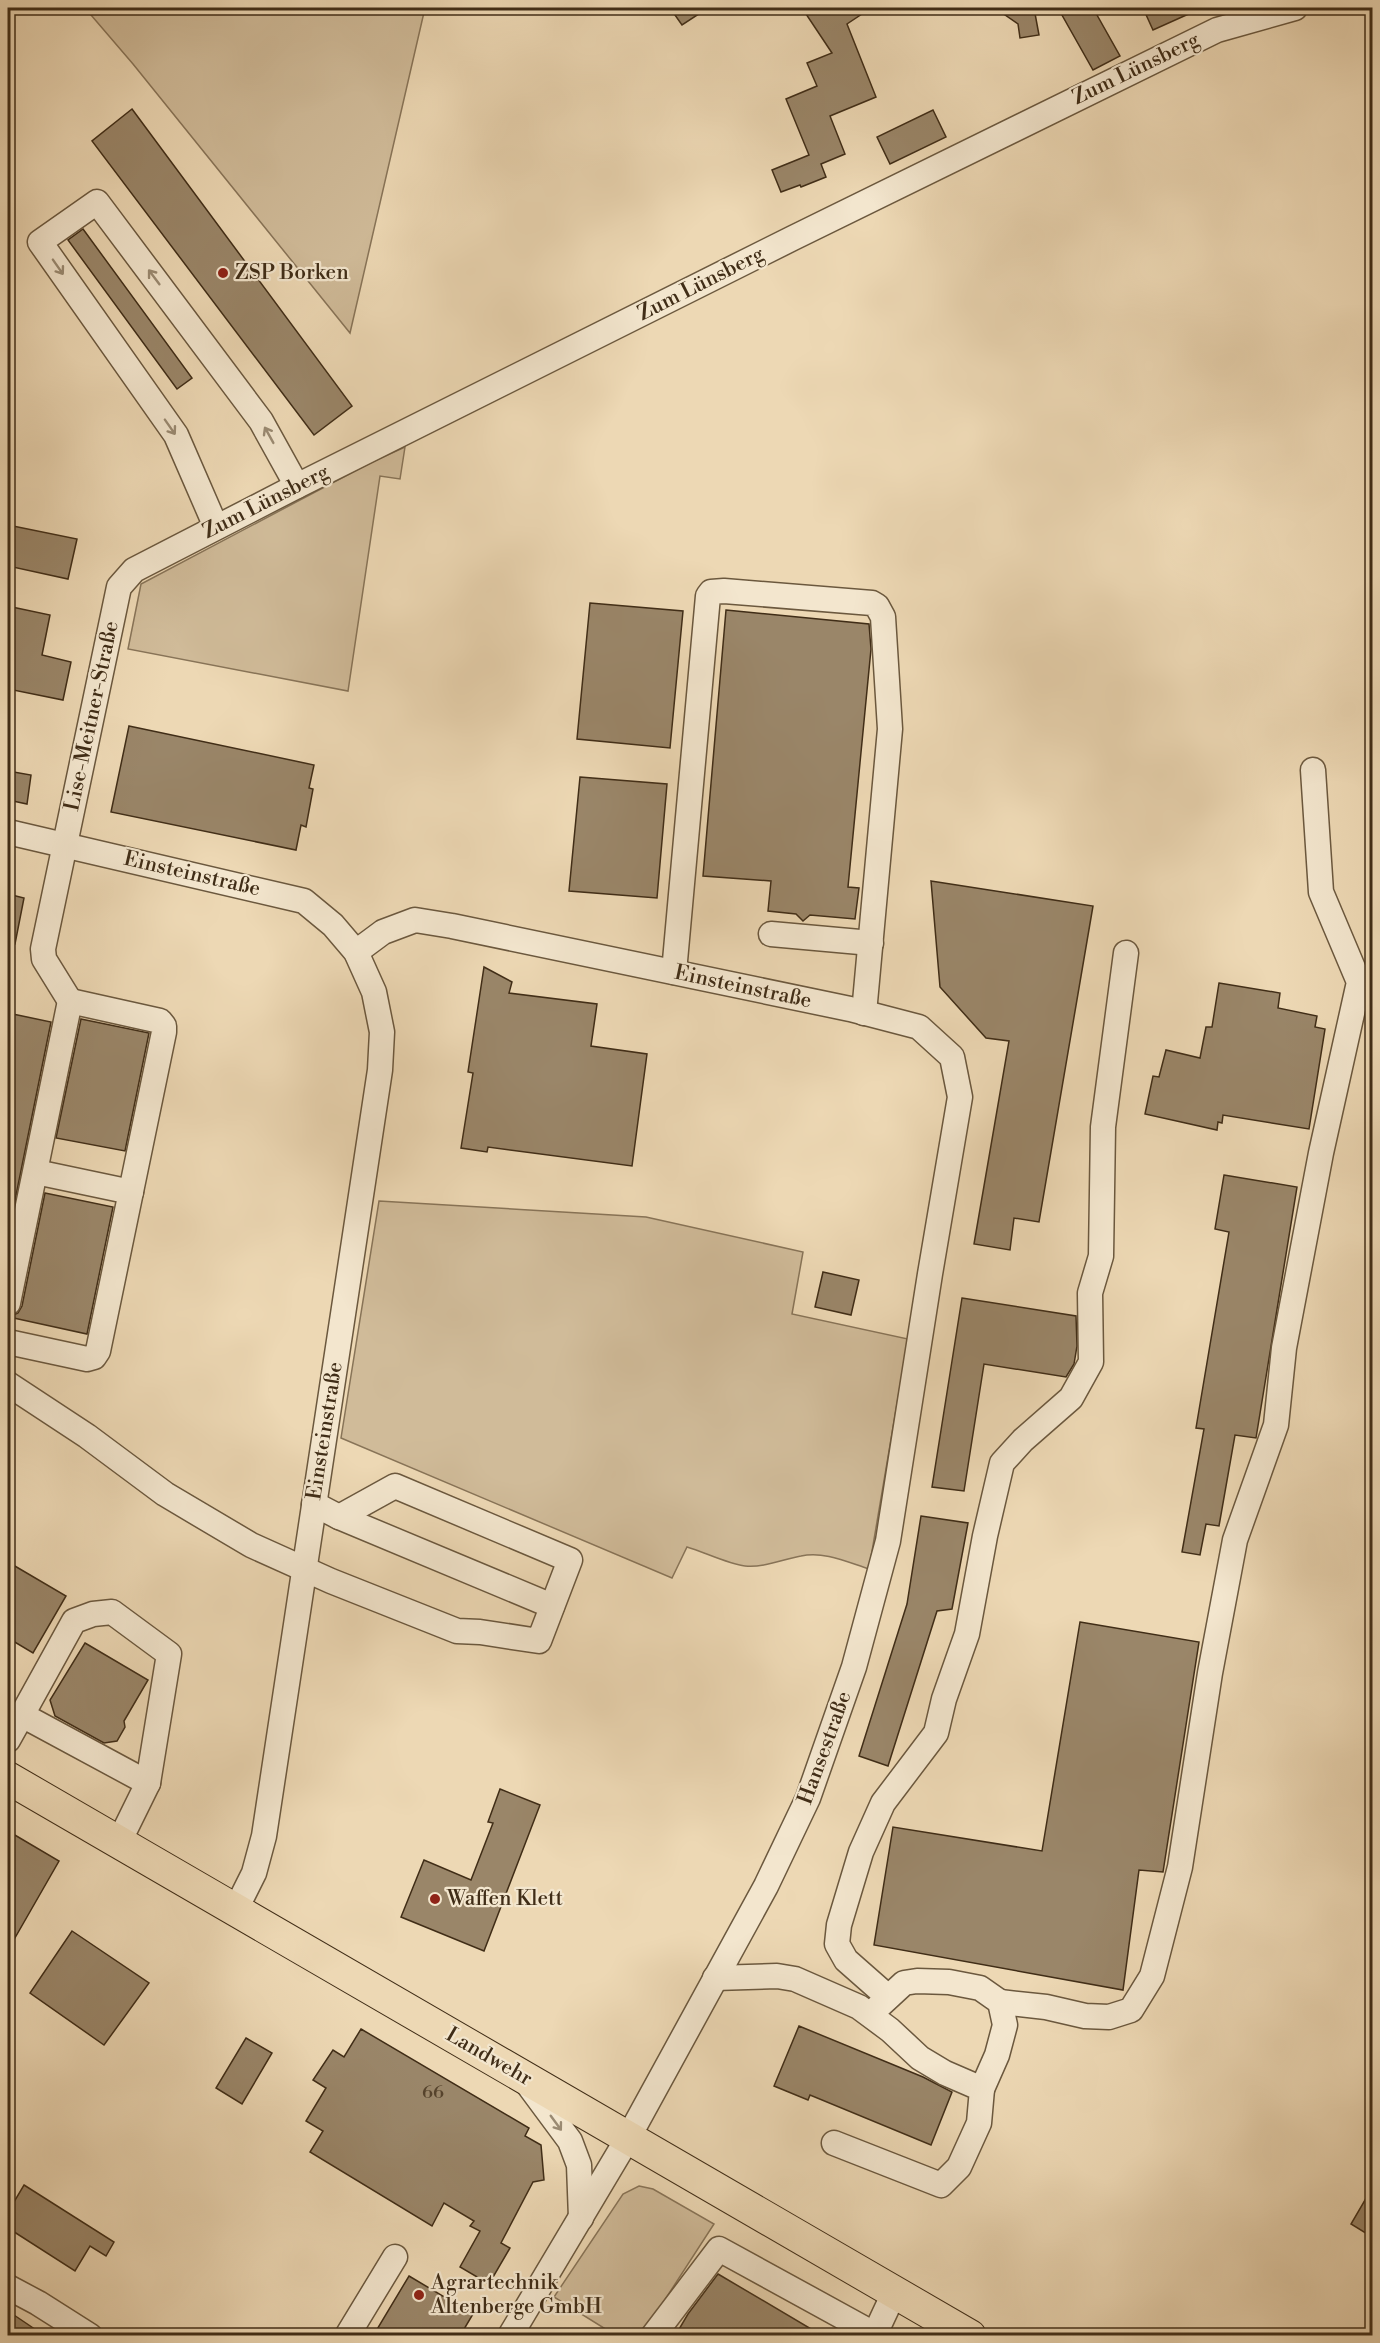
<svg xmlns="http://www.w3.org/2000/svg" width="1380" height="2343" font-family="'Libre Bodoni',serif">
<rect width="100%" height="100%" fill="#edd8b4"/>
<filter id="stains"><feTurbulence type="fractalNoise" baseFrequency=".00333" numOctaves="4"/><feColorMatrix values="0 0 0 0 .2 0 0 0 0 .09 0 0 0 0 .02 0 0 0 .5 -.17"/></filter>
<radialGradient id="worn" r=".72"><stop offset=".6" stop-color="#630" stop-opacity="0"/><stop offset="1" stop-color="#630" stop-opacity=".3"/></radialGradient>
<g fill="#d0bb99" stroke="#887458" stroke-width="1.5">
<polygon points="85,8 425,8 350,333 133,64"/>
<polygon points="405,447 400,479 380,476 348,691 128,649 141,584 372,462"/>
<path d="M379 1201 646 1217 803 1252 792 1314 908 1339 869 1569C847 1562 824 1551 801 1556 783 1559 764 1568 745 1566 728 1564 704 1552 687 1547L672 1578 341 1438Z"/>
<polygon points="639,2186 653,2189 714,2224 642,2335 615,2335 554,2297 623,2194"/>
</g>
<g fill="#9a8669" stroke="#402d17" stroke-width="1.5">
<polygon points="670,8 708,8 682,25"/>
<polygon points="802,8 871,8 847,24 876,97 830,116 845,154 821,164 826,177 801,187 800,185 781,192 772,170 809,155 786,99 817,86 807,63 832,53"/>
<polygon points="995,8 1034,8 1039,35 1020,38 1018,24"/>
<polygon points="1058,8 1093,8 1120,56 1093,70"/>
<polygon points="1143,8 1202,8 1153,30"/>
<polygon points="132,109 352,406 314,435 92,141"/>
<polygon points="933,110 946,137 890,164 877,137"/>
<polygon points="83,229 192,378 177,389 68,240"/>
<polygon points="8,525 77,539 68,579 8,566"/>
<polygon points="590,603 683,611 670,748 577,739"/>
<polygon points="12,607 50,615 42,655 71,662 63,700 8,689 8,628"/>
<polygon points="726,610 869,624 871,649 848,887 859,888 855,919 810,915 803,921 796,914 768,911 771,881 703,876"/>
<polygon points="129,726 314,765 309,788 313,789 306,827 301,825 296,850 111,812"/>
<polygon points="8,771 31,775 27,804 8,800"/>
<polygon points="580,777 667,784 657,898 569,891"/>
<polygon points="931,881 1093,906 1039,1222 1014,1218 1010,1250 974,1244 1009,1041 986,1038 940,987"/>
<polygon points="8,894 24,898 15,944 8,943"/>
<polygon points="484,967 512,982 509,993 597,1004 591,1046 647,1054 632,1166 488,1147 487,1152 461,1148 473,1073 468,1072"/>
<polygon points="1219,983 1280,993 1278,1008 1317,1016 1315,1027 1325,1029 1309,1129 1223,1115 1222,1123 1218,1122 1217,1130 1145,1114 1153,1076 1159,1077 1166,1050 1200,1058 1206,1027 1212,1027"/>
<polygon points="8,1013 51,1022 8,1235"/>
<polygon points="81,1019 149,1033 125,1151 56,1138"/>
<polygon points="1224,1175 1297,1187 1256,1438 1235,1435 1219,1526 1206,1524 1200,1555 1182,1552 1204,1429 1196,1428 1229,1232 1215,1229"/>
<polygon points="45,1193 113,1207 87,1334 9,1317 18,1313 22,1306"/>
<polygon points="823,1272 859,1280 851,1315 815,1307"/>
<polygon points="962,1298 1076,1316 1077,1346 1074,1364 1066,1377 984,1364 964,1491 932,1487"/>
<polygon points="921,1516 968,1523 952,1609 937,1611 888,1766 859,1756 907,1604"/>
<polygon points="8,1562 66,1596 33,1653 8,1638"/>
<polygon points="1080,1622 1199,1642 1163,1872 1139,1870 1123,1990 874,1945 893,1827 1042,1851"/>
<polygon points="85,1643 148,1680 124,1721 125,1727 117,1741 104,1743 55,1716 50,1700"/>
<polygon points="500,1789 540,1805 484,1951 401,1917 424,1860 471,1880 493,1823 488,1822"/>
<polygon points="8,1831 59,1861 8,1950"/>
<polygon points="72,1931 149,1983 104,2045 30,1993"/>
<polygon points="799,2026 923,2077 952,2092 931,2145 810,2095 808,2100 774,2086"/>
<polygon points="361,2029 529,2128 525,2136 541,2145 544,2180 533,2182 501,2243 510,2248 489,2284 460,2267 480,2231 470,2226 474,2221 444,2203 432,2226 310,2152 323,2131 306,2121 326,2088 313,2080 333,2050 344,2057"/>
<polygon points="246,2038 272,2053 242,2104 216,2088"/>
<polygon points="24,2185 114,2242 106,2256 90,2246 75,2271 8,2228 8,2212"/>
<polygon points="1372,2188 1372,2237 1351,2224"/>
<polygon points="718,2274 823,2336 675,2336 688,2314"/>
<polygon points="409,2276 473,2314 460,2336 373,2336"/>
<polygon points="8,2311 45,2336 8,2336"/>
</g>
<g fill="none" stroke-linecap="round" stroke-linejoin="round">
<defs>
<g id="minor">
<polyline points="216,527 176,435 40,242 97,202 261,421 297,486"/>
<polyline points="8,832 304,901 333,925 356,952 374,992 382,1032 380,1070 264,1836 254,1873 236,1909"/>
<polyline points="771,934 871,943"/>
<polyline points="356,952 383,932 415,920 452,926 850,1009 919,1027 952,1057 960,1097 930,1274 888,1541 854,1667 808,1798 766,1886 628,2138 510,2336"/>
<polyline points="674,972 708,596 711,592 724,591 872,603 877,606 883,617 890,729 864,1013"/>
<polyline points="70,1001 44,959 43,949 119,587 134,570 297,486 793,238 1217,30 1295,8"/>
<polyline points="36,1172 131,1192"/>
<polyline points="8,1303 70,1001 160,1021 164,1026 164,1032 98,1351 94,1357 87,1359 8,1342"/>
<polyline points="8,1384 87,1436 165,1494 251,1545 331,1581 457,1631 480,1632 539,1641 570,1560 395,1486 339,1517 314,1504"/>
<polyline points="339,1517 552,1606"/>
<polyline points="22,1715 74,1621 93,1614 112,1612 169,1654 148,1783"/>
<polyline points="8,1740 22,1715 148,1783 119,1842"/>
<polyline points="715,1978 777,1976 795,1979 859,2007 890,2030 920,2058 945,2073 982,2089 979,2123 959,2167 941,2185 834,2143"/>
<polyline points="888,1997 846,1960 837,1944 839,1925 861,1852 883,1803 936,1733 944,1699 967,1634 985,1536 1002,1463 1023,1440 1071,1398 1091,1362 1090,1293 1101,1256 1103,1127 1126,953"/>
<polyline points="1000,2002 1046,2007 1085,2016 1109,2017 1131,2010 1152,1976 1180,1867 1210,1673 1235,1540 1276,1425 1284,1348 1321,1153 1359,982 1321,892 1313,770"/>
<polyline points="878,2007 904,1983 917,1981 949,1982 980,1988 1000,2002 1005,2025 997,2055 982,2089"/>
<polyline points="527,2083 570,2141 579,2165 581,2218"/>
<polyline points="8,2287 38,2303 90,2336"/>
<polyline points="347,2336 395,2257"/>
<polyline points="653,2336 719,2249 874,2334"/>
<polyline points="874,2336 895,2291"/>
</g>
<polyline id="major" points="8,1778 970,2336"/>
</defs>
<use href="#minor" stroke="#6b583e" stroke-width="27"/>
<use href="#major" stroke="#402d17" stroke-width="34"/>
<use href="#minor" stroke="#f3e6ce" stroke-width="24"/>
<use href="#major" stroke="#edd8b4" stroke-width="32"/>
</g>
<defs><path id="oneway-shaft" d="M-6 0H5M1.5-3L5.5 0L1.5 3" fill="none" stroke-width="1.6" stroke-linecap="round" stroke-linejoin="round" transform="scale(1.5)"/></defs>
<g stroke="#9a8a72">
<use href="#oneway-shaft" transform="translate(58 267) rotate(55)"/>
<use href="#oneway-shaft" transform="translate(154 277) rotate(-127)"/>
<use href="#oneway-shaft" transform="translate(170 427) rotate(55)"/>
<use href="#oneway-shaft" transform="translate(269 435) rotate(-119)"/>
<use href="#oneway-shaft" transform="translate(556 2123) rotate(54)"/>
</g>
<g fill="#8f2418" stroke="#f3e6ce" stroke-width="2">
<circle cx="223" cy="273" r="6"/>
<circle cx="435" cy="1899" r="6"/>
<circle cx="419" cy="2295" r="6"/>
</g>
<g text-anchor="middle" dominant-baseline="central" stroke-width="4.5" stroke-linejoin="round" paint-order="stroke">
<g font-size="18" fill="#56432c">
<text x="433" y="2092">66</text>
</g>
<g font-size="21" fill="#402d17" stroke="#f3e6ce">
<text transform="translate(1136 69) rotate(-26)">Zum Lünsberg</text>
<text transform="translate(701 284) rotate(-27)">Zum Lünsberg</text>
<text transform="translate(266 502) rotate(-27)">Zum Lünsberg</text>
<text transform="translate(92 716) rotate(-78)">Lise-Meitner-Straße</text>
<text transform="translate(192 874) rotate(13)">Einsteinstraße</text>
<text transform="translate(743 987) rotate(12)">Einsteinstraße</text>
<text transform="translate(325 1431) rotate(-81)">Einsteinstraße</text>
<text transform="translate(825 1748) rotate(-70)">Hansestraße</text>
<text transform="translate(489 2057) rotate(30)">Landwehr</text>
</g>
<g font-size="21" fill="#402d17" stroke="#f3e6ce" text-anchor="start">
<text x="235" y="273">ZSP Borken</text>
<text x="447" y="1899">Waffen Klett</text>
<text x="431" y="2283">Agrartechnik<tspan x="431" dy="24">Altenberge GmbH</tspan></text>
</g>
</g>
<rect width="1380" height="2343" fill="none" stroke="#edd8b4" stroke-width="30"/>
<rect x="9" y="9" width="1362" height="2325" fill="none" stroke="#402d17" stroke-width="3"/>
<rect x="15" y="15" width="1350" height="2313" fill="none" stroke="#402d17" stroke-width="1.5"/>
<rect width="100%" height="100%" filter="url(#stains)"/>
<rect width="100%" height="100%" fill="url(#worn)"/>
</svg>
